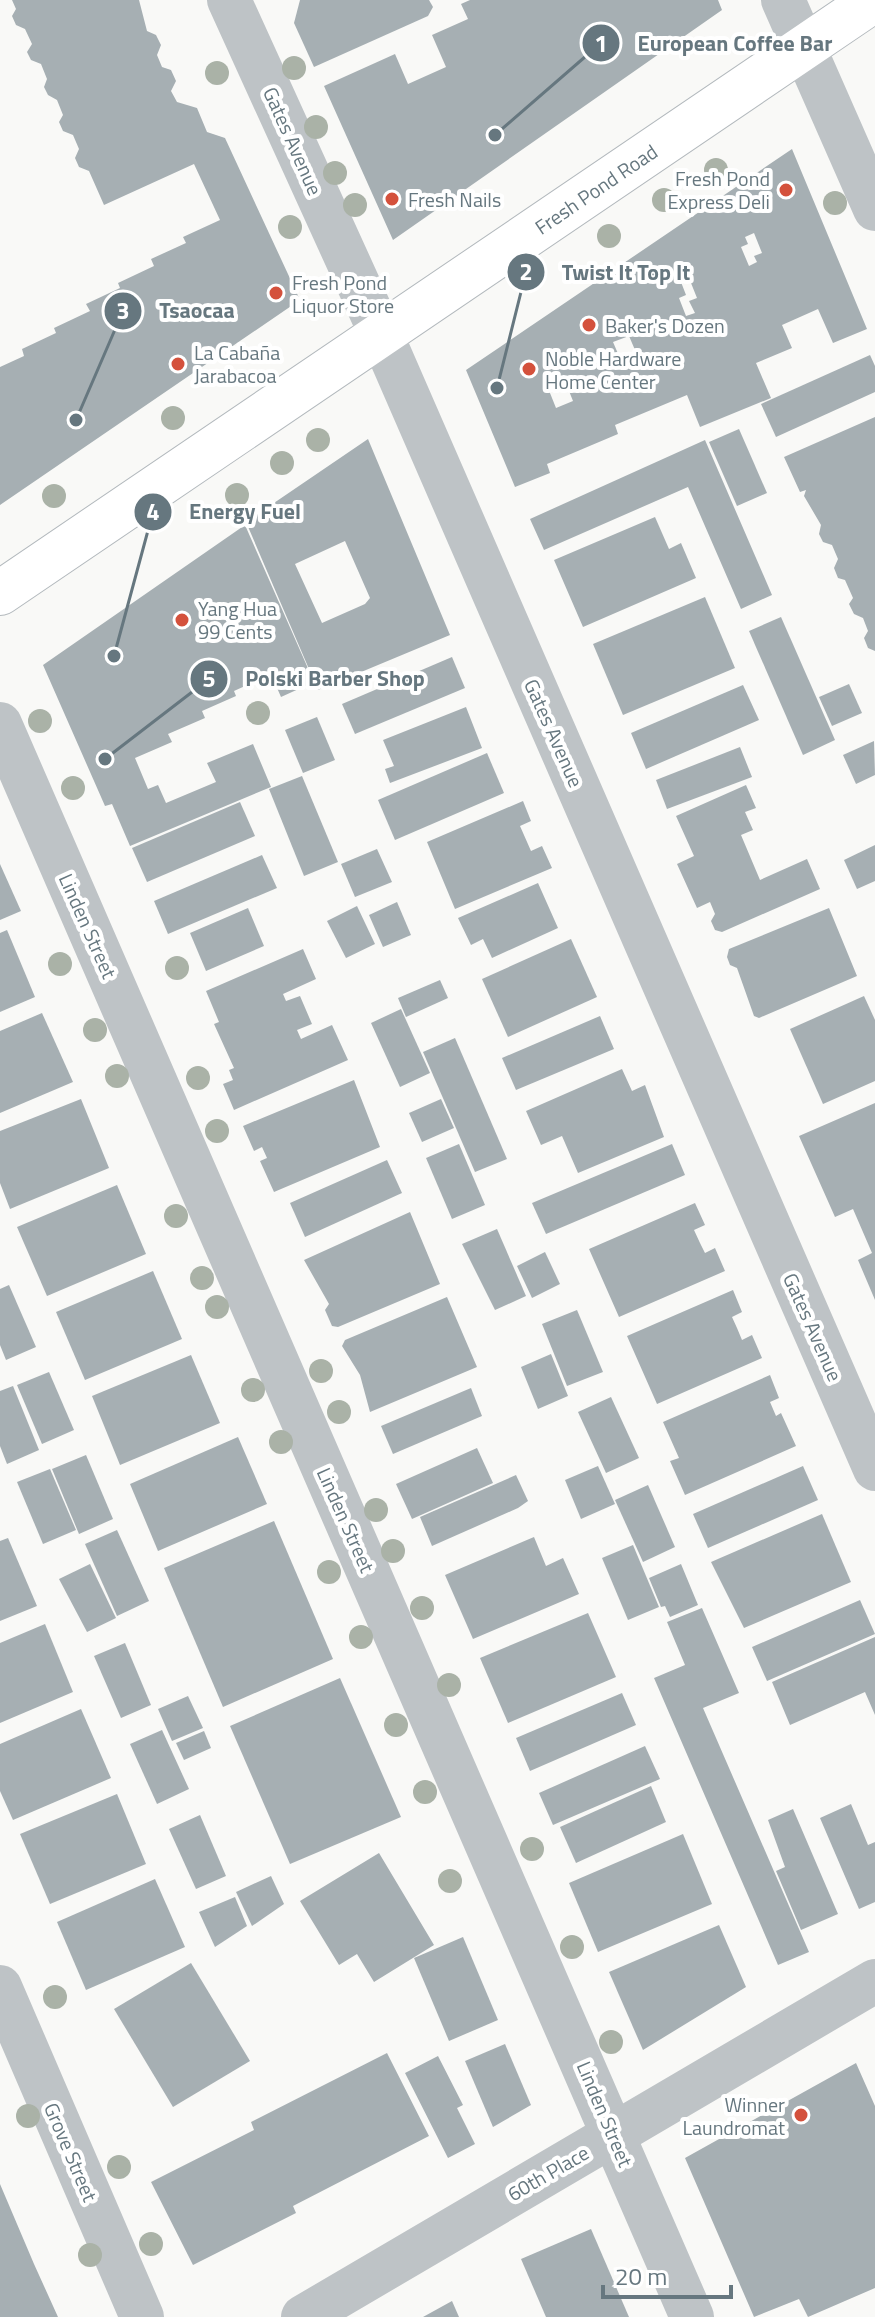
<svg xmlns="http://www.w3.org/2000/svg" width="875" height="2317" font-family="'Titillium Web',sans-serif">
<rect width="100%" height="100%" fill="#f9f9f7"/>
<g fill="#a6afb3" fill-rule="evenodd">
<polygon points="12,0 139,0 147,31 156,35 161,45 157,55 162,67 171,70 176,81 171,91 177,102 197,108 207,132 225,138 300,300 0,505 0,367 24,356 22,349 56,333 54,328 90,311 86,304 120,288 118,283 154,266 151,259 186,243 183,237 220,220 194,164 104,205 89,171 79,167 75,158 79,149 73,135 63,131 59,122 63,115 57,100 48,95 44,87 47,79 41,64 31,60 27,52 32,44 25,29 16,25 12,16 16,9"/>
<polygon points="300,0 429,0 433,7 428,16 314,67 294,23"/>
<polygon points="470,0 718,0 722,10 393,240 324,86 395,54 408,84 446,67 432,35 468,19 461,4"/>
<path d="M792 149 867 329 833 343 818 309 782 325 792 348 756 363 771 398 700 427 687 395 615 425 618 434 547 464 550 473 515 487 466 370ZM754 233 762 253 754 256 757 262 749 266 741 247 748 244 745 237ZM689 278 697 298 689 301 695 313 686 316 679 298 686 295 681 282ZM629 336 638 357 622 363 613 342ZM565 381 573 401 556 408 548 388Z"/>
<polygon points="870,355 875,366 875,392 776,437 761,404"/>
<polygon points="875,417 875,651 868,648 864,638 868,631 863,618 854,614 849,604 853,598 845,580 838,578 834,568 838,559 832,545 823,542 819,534 821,525 804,496 806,490 800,492 784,457"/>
<polygon points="739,429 767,493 737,506 709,442"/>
<path d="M368 439 450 635 318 690 246 522ZM345 541 370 598 365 604 322 623 295 564Z"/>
<polygon points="705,440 772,595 741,609 688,487 544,550 530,519"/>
<polygon points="655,517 669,549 681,543 696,578 583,627 554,560"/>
<polygon points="245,525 314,682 281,697 271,674 234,691 236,696 202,711 205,718 168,734 172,742 135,758 148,789 158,785 166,803 216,782 207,763 253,744 271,787 130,846 112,804 105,806 43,665"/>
<polygon points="705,597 735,668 623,715 593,644"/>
<polygon points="781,617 835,740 803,755 749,631"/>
<polygon points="452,657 465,688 355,734 342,704"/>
<polygon points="849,684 862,713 832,726 819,697"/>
<polygon points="743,685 759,720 646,769 631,733"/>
<polygon points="466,707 482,748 390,783 385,769 394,766 383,740"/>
<polygon points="317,717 335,760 303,773 285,730"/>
<polygon points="874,741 875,775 856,784 843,755"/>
<polygon points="740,747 752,777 667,809 656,780"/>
<polygon points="487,753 504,793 395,840 378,800"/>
<polygon points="302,776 338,862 304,876 269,789"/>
<polygon points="746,785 756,808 745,812 753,830 741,835 760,880 807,859 820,889 722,932 715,930 711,921 715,914 710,902 697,908 677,864 694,856 676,816"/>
<polygon points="523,801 531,821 520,826 531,851 542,846 552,868 455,909 427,842"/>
<polygon points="240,802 255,836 147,882 132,848"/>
<polygon points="875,845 875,881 857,889 844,860"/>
<polygon points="377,849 392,882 355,897 341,864"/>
<polygon points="262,855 277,888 168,934 154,901"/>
<polygon points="0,864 21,911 0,920"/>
<polygon points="538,883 558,928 492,958 483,939 471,945 458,918"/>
<polygon points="397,902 411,935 383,947 369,915"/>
<polygon points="357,906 375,944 346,958 327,921"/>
<polygon points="248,908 264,946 206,971 190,933"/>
<polygon points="829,908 857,976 759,1018 754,1016 737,968 730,965 727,957 729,949"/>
<polygon points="7,930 35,997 0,1012 0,933"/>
<polygon points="571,939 597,997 508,1037 482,979"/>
<polygon points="303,949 316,979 283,994 286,1001 300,996 312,1024 297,1030 301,1039 332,1025 348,1060 234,1110 223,1084 233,1080 229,1070 234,1068 214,1024 219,1022 206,991"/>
<polygon points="440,980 448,998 406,1017 398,998"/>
<polygon points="864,996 875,1020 875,1081 823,1104 790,1029"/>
<polygon points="401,1009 430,1073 400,1087 371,1023"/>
<polygon points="42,1013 73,1082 0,1113 0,1031"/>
<polygon points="600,1016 614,1049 516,1090 502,1058"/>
<polygon points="455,1038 507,1159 475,1172 423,1052"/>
<polygon points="622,1069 632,1091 645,1085 664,1137 578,1173 562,1136 541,1145 526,1111"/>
<polygon points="354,1080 380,1147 274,1192 260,1161 267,1158 262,1147 254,1151 243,1126"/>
<polygon points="81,1099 109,1168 10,1209 0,1183 0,1131"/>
<polygon points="441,1099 454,1128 422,1142 409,1113"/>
<polygon points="875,1103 875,1300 858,1260 872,1253 853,1209 835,1217 799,1136"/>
<polygon points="459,1144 485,1205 452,1219 426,1158"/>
<polygon points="672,1144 685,1175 546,1234 532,1203"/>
<polygon points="387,1160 402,1193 305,1237 290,1203"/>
<polygon points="117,1185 146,1254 47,1296 17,1227"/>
<polygon points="695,1203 705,1225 694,1230 700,1243 705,1253 715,1248 725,1271 619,1317 589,1249"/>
<polygon points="410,1212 440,1284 338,1327 332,1326 325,1310 329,1304 304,1260"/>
<polygon points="497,1229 526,1296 495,1310 462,1244"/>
<polygon points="545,1252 560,1284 532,1298 517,1266"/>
<polygon points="153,1271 182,1339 85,1380 56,1312"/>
<polygon points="9,1285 36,1347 6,1360 0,1345 0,1289"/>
<polygon points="733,1290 742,1312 732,1317 737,1328 742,1340 752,1335 762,1358 657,1404 627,1336"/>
<polygon points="447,1297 477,1367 370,1412 360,1375 342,1346 345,1340"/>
<polygon points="577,1310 603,1372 567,1386 542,1324"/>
<polygon points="551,1354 568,1396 538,1409 521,1367"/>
<polygon points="191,1355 220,1423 120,1465 92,1396"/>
<polygon points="49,1372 74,1430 42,1444 17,1385"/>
<polygon points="770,1375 779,1398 770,1402 776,1416 781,1413 796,1446 685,1495 670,1461 679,1458 663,1422"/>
<polygon points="13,1386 39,1450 7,1464 0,1446 0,1391"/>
<polygon points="471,1388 482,1416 393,1454 381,1426"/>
<polygon points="611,1397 639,1458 606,1473 578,1412"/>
<polygon points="238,1437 267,1504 158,1551 130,1484"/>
<polygon points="477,1448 493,1483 412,1519 396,1484"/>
<polygon points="86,1455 113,1519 79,1534 52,1469"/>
<polygon points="598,1466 615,1504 581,1519 565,1480"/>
<polygon points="803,1466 818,1500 708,1548 693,1514"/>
<polygon points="50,1469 76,1530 43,1544 17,1482"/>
<polygon points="516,1475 528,1501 518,1508 432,1546 420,1517"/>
<polygon points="648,1485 675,1547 643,1562 615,1500"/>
<polygon points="822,1514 851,1582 744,1628 711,1562"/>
<polygon points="274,1521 333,1659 223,1707 164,1568"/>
<polygon points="117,1530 149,1601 117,1616 85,1544"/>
<polygon points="534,1537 546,1566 563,1558 579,1594 473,1639 445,1575"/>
<polygon points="8,1538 37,1606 0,1621 0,1541"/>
<polygon points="633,1545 659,1607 628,1620 602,1558"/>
<polygon points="90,1564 116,1618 87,1632 59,1579"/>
<polygon points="681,1564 698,1605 670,1617 665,1606 661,1607 649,1578"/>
<polygon points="860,1600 875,1634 767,1681 752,1647"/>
<polygon points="702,1608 739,1693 703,1708 809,1952 778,1965 654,1678 685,1665 667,1622"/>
<polygon points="588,1613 616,1677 508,1723 480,1658"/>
<polygon points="45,1624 73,1692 0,1723 0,1643"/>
<polygon points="875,1637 875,1715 865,1692 790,1725 772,1682"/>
<polygon points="125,1643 151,1705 121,1718 94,1656"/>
<polygon points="340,1678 401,1817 290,1864 230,1726"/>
<polygon points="622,1693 636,1725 530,1771 516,1738"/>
<polygon points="188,1696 203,1728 172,1741 158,1709"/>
<polygon points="81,1709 111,1778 13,1820 0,1791 0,1744"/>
<polygon points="162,1730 189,1789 157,1804 130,1744"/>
<polygon points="204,1731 211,1748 184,1760 176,1743"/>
<polygon points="645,1746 660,1779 553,1825 539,1793"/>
<polygon points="651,1786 666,1822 576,1863 560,1827"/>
<polygon points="117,1794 146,1864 50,1904 20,1834"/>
<polygon points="851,1804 868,1845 875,1842 875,1902 859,1909 820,1818"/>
<polygon points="793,1809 838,1914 801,1930 776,1871 785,1867 768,1820"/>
<polygon points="200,1815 226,1876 196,1889 169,1829"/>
<polygon points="683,1834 712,1904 598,1952 569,1883"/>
<polygon points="379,1853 434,1945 374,1982 357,1954 339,1965 300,1901"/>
<polygon points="271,1876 284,1904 252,1926 236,1892"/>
<polygon points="155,1879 185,1947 86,1990 57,1922"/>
<polygon points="235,1897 247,1926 215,1947 199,1912"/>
<polygon points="719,1925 746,1987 643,2050 609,1972"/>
<polygon points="463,1937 498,2020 449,2041 414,1958"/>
<polygon points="191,1963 250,2061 173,2107 114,2009"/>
<polygon points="505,2044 531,2105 493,2127 465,2061"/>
<polygon points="387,2053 429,2136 293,2206 296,2213 193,2265 151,2182 254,2130 251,2122"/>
<polygon points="438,2056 463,2105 457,2108 475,2144 448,2158 405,2073"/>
<polygon points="856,2063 875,2106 875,2288 808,2317 799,2299 754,2317 685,2158"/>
<polygon points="0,2184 34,2264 58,2317 0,2317"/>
<polygon points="591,2229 629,2317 546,2317 521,2259"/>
<polygon points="452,2301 459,2317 423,2317"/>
</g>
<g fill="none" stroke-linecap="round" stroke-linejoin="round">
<defs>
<g id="secondary">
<path id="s1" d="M0 593 874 0"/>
</g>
</defs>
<use href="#secondary" stroke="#b3b9bd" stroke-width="46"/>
<g stroke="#bec3c6" stroke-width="44">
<polyline points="229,0 381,334 875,1469"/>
<polyline points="783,0 875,209"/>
<polyline points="0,724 692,2317"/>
<polyline points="0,1987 142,2317"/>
<polyline points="303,2317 875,1981"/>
</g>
<use href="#secondary" stroke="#fff" stroke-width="44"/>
</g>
<g fill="#aab2a7">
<circle cx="294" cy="68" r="12"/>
<circle cx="217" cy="73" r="12"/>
<circle cx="316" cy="127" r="12"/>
<circle cx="716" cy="170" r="12"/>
<circle cx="335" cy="173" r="12"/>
<circle cx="664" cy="200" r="12"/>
<circle cx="835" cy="203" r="12"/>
<circle cx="355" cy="205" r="12"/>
<circle cx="290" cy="227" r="12"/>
<circle cx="609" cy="236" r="12"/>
<circle cx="173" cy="418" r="12"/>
<circle cx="318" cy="440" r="12"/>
<circle cx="282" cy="463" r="12"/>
<circle cx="237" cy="495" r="12"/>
<circle cx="54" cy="496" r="12"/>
<circle cx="258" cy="713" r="12"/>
<circle cx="40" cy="721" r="12"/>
<circle cx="73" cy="788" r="12"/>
<circle cx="60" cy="964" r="12"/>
<circle cx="177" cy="968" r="12"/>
<circle cx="95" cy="1030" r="12"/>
<circle cx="117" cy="1076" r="12"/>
<circle cx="198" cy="1078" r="12"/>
<circle cx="217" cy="1131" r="12"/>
<circle cx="176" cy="1216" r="12"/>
<circle cx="202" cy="1278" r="12"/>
<circle cx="217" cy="1307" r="12"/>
<circle cx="321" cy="1371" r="12"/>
<circle cx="253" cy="1390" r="12"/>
<circle cx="339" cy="1412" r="12"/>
<circle cx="281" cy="1442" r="12"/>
<circle cx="376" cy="1510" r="12"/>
<circle cx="393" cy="1551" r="12"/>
<circle cx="329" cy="1572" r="12"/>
<circle cx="422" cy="1608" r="12"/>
<circle cx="361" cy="1637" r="12"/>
<circle cx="449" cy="1685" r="12"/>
<circle cx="396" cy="1725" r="12"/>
<circle cx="425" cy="1792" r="12"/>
<circle cx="532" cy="1849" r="12"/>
<circle cx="450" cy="1881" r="12"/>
<circle cx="572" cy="1947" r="12"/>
<circle cx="55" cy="1997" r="12"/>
<circle cx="611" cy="2042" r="12"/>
<circle cx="28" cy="2116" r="12"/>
<circle cx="119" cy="2167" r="12"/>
<circle cx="151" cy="2244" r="12"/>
<circle cx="90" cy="2255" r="12"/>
</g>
<g fill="#d4513c" stroke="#fff" stroke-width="3">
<circle cx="786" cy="190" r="8"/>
<circle cx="392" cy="199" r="8"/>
<circle cx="276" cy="293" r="8"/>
<circle cx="589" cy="325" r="8"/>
<circle cx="178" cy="364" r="8"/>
<circle cx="529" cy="369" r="8"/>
<circle cx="182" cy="620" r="8"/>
<circle cx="801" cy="2115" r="8"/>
</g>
<g text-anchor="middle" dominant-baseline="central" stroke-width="8" stroke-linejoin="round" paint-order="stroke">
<g font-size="20" fill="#66777f" stroke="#fff">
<text transform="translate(293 141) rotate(66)">Gates Avenue</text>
<text stroke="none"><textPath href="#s1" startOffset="720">Fresh Pond Road</textPath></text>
<text transform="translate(554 733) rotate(66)">Gates Avenue</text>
<text transform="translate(88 926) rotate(66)">Linden Street</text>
<text transform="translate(813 1327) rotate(66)">Gates Avenue</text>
<text transform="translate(346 1520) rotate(66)">Linden Street</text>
<text transform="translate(605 2114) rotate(67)">Linden Street</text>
<text transform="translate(71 2152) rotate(67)">Grove Street</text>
<text transform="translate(548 2173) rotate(-30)">60th Place</text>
</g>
<g font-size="20" fill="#66777f" stroke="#fff" text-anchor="start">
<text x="770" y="178" text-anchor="end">Fresh Pond<tspan x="770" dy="23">Express Deli</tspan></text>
<text x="408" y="199">Fresh Nails</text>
<text x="292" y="282">Fresh Pond<tspan x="292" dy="23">Liquor Store</tspan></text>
<text x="605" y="325">Baker's Dozen</text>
<text x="194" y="352">La Cabaña<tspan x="194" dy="23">Jarabacoa</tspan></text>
<text x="545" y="358">Noble Hardware<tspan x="545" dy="23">Home Center</tspan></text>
<text x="198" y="608">Yang Hua<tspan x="198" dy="23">99 Cents</tspan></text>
<text x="785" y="2104" text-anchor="end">Winner<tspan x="785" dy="23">Laundromat</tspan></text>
</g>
</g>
<path fill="none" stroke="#66777f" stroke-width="3" d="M495 135L601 43M497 388L526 272M76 420L123 311M114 656L153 512M105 759L209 679"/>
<g fill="#66777f" stroke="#fff" stroke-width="3">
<circle cx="495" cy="135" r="8"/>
<circle cx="497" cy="388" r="8"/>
<circle cx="76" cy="420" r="8"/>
<circle cx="114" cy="656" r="8"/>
<circle cx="105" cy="759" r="8"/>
<circle cx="601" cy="43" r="20"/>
<circle cx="526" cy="272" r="20"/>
<circle cx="123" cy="311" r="20"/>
<circle cx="153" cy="512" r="20"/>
<circle cx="209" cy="679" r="20"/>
</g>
<g font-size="24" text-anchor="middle" font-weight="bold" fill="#fff">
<text x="601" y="52">1</text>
<text x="526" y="280">2</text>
<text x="123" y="319">3</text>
<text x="153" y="520">4</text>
<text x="209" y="687">5</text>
</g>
<g font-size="22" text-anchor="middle" font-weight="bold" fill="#66777f" stroke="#fff" stroke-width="8" stroke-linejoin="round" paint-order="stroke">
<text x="735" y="51">European Coffee Bar</text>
<text x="626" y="280">Twist It Top It</text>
<text x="197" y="318">Tsaocaa</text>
<text x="245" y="519">Energy Fuel</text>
<text x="335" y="686">Polski Barber Shop</text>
</g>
<path d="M603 2285v12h128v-12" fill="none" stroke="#66777f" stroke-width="4"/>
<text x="615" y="2285" font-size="24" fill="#66777f" stroke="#ffffff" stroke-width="6" paint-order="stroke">20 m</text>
</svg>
